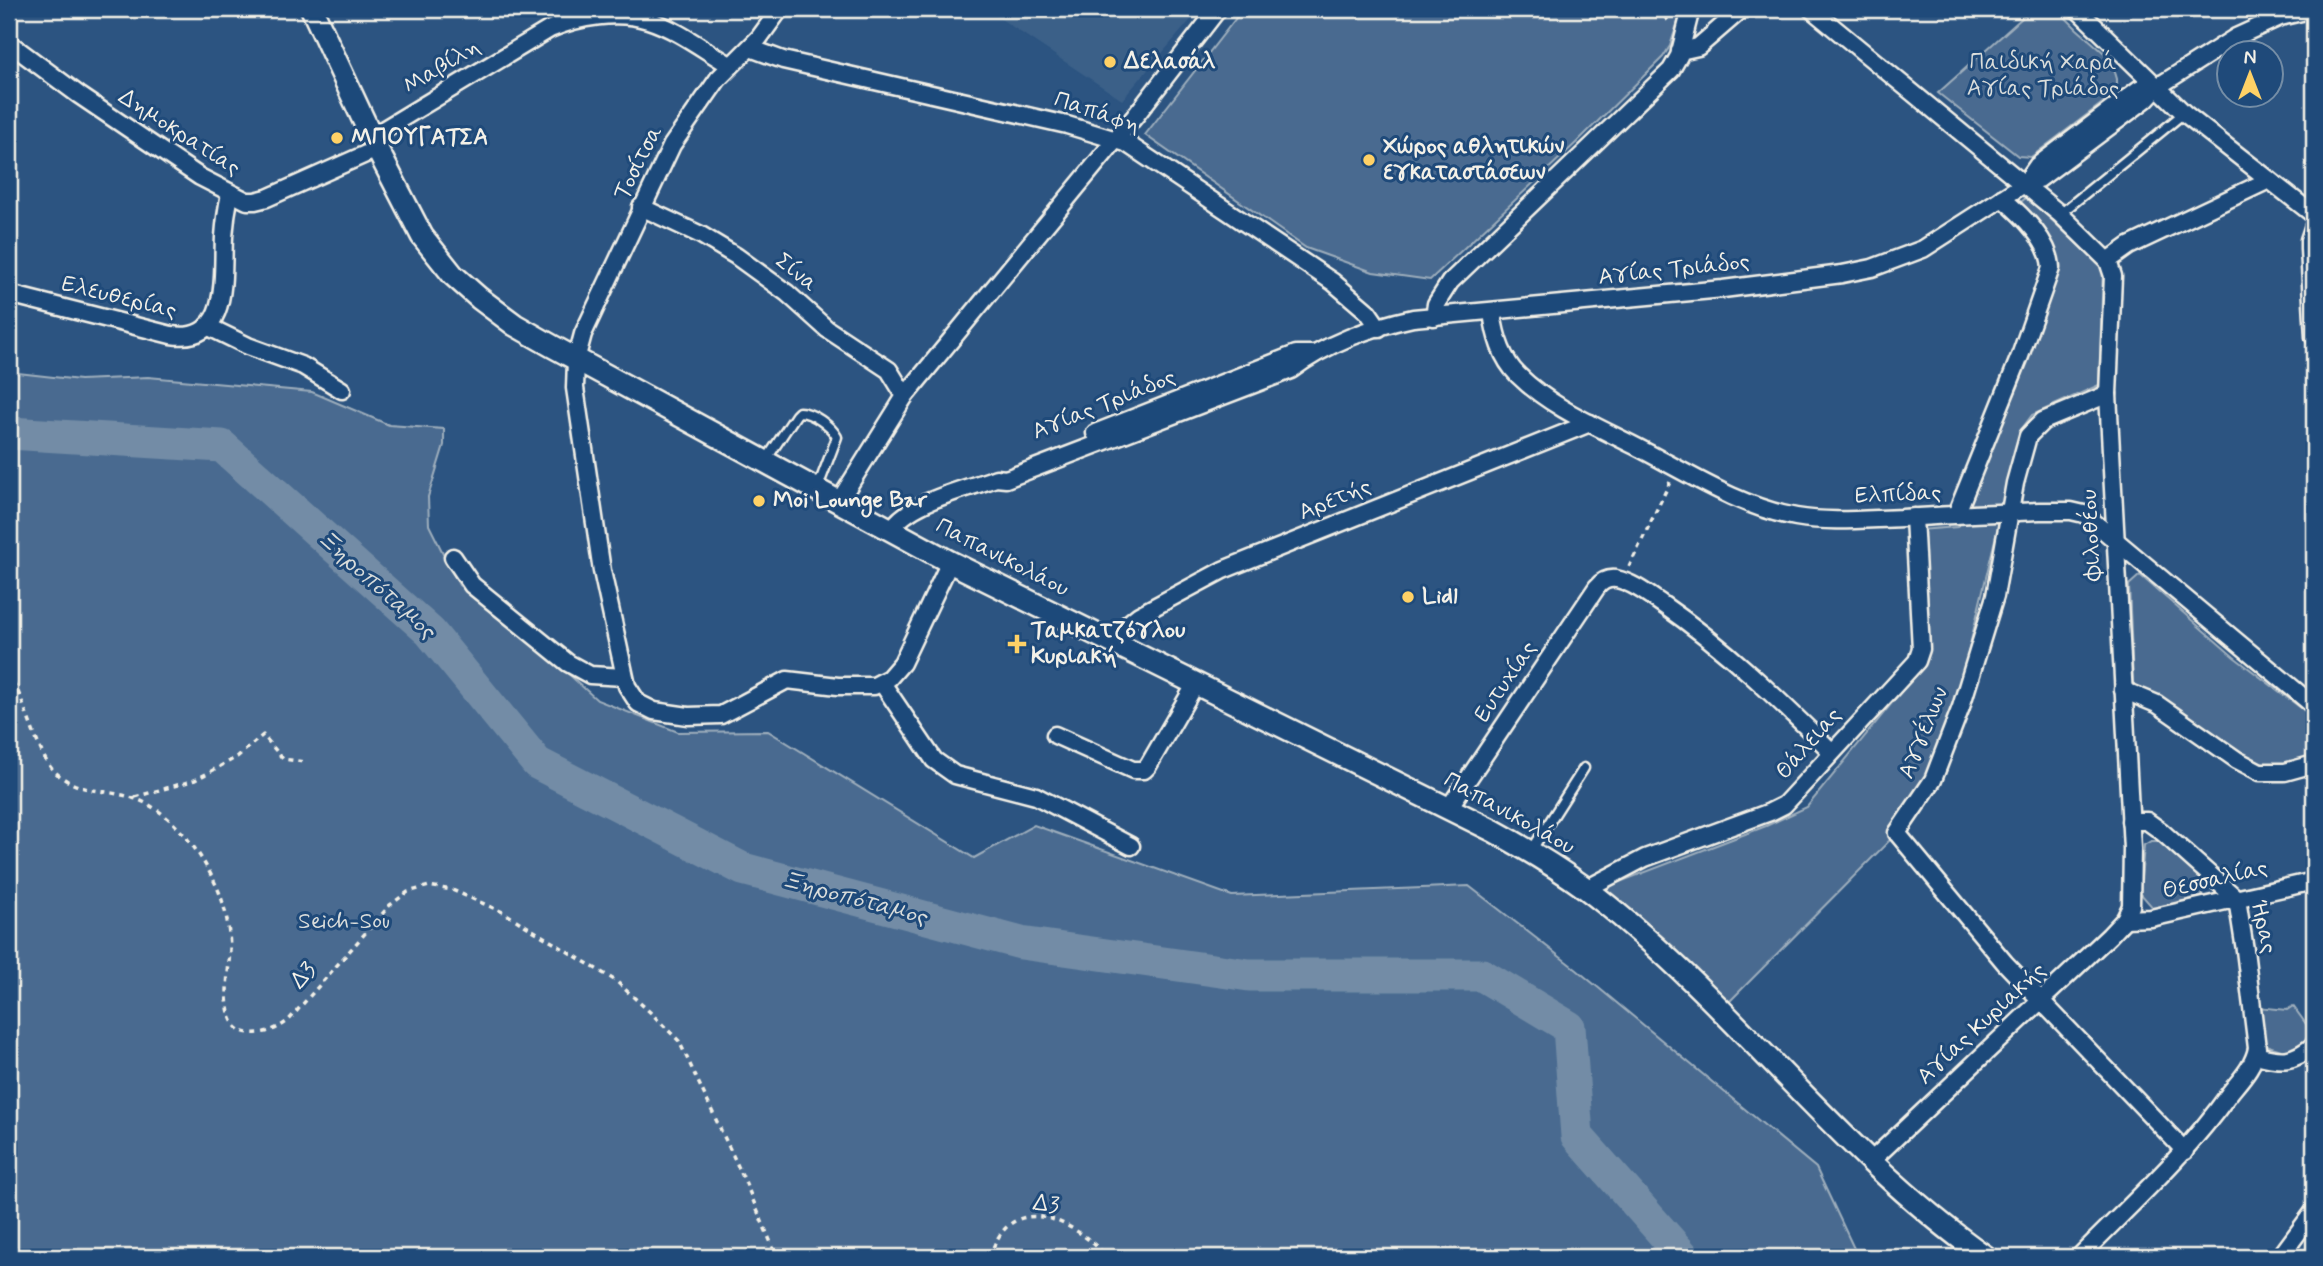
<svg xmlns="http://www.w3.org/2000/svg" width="2323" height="1266" font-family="Mynerve,sans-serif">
<rect width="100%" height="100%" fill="#2c5481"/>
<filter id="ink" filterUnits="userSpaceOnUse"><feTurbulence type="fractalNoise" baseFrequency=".0143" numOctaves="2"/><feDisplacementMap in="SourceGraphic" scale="14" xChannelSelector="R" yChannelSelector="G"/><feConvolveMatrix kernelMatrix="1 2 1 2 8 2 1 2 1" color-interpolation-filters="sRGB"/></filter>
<g filter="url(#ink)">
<polygon fill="#3b6088" points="986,9 1200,9 1122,100"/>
<g fill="#496b90" stroke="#9eaebc" stroke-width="2">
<polygon points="1243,9 1682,9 1670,46 1663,57 1577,142 1430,280 1373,272 1306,248 1145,135"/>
<polygon points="2032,9 2057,9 2077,29 2111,59 2117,79 2117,92 2031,157 2018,156 1938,93"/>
<polygon points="2027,197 2103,268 2099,385 2032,415 2021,430 1965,666 1937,756 1913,796 1897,833 1728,1003 1601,889 1766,826 1807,807 1919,670 1919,530 1957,527 2018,387 2058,274 2058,263 2017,205"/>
<polygon points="9,372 80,380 148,377 312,392 389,425 444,429 444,445 428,497 429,525 459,585 541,649 597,700 678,732 768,731 974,858 1034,825 1232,896 1469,886 1577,970 1816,1168 1858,1257 9,1257"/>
<polygon points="2140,575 2234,657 2314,718 2314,756 2279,765 2256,762 2133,683 2129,585"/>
<polygon points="2151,841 2158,841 2204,882 2202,897 2154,909 2140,893 2144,845"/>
<polygon points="2293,1006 2314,1035 2314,1039 2294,1054 2262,1044 2258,1007 2287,1010"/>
</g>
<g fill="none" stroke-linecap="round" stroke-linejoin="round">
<polyline stroke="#738ca6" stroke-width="33" points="9,433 222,446 430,632 537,763 743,869 1021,943 1249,975 1482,975 1569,1027 1577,1136 1684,1257"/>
<defs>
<g id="service">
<polyline points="2060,214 2184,113"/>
<path d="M766 460 796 415 799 412C812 412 831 426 837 437L818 487"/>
<polyline points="1531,851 1584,768"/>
</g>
<g id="minor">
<polyline points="780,9 759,38 718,79 672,145 583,334 576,360 575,388 602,571 627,686 638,703 654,711 688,716 721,715 787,680 838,686 874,686 889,678 902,663 950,562"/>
<polyline points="1811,9 2060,214 2108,261 2113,276 2108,394 2132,849 2131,906 2125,919 2109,936 1870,1162"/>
<polyline points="2077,9 2184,113 2314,215"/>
<polyline points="9,43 79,95 200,177 247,201 255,201 267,198 377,149"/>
<polyline points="750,48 783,60 1067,125 1126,143 1333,282 1368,312 1379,328"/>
<polyline points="1680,51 1698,47 1742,9"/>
<path d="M371 137 550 29C578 17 618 10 648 20 677 29 704 50 730 65"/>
<polyline points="2030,176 2037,166 2139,89 2144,87 2157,87"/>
<polyline points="641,207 701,235 736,256 787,293 827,329 889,370 905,396"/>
<polyline points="2314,225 2309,240 2309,249 2314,337"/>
<polyline points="2108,261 2129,246 2269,180"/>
<path d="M9 294 171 335C231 344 222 275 224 237 225 223 227 208 230 194"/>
<path d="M1492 312C1495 335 1501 358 1518 375 1550 407 1596 426 1635 446 1686 472 1739 507 1796 517 1831 523 1867 519 1902 518 1948 515 1994 513 2040 511H2071L2084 514 2314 706"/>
<polyline points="1434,317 1436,304 1450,282 1671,70 1679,56 1691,9"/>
<polyline points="207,326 248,346 303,366 342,390"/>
<polyline points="2108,394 2043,421 2028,436 2015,483 1995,596 1961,707 1933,780 1897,833 2005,963 2185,1151"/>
<polyline points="1095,433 1296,354 1311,354"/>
<polyline points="838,503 905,396 1136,115 1218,9"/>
<path d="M1956 515 2020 356 2051 268C2050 241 2022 215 2002 198"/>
<path d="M891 530C909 501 964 490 996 478L1006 479 1291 370C1325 344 1371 327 1413 318L1723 289 1842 274 1872 268 1923 249 2024 184 2039 179 2146 99 2157 87 2236 37 2280 17 2314 9"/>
<polyline points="453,557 472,585 568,663 590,675 624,677"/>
<polyline points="1108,640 1139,615 1223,570 1590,423"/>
<polyline points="882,683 934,760 955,775 1036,796 1131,846"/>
<polyline points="2123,690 2157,704 2237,760 2260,772 2285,772 2314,764"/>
<polyline points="1055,735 1133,770 1144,770 1148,766 1195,685"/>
<path d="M1448 809 1597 587C1602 581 1608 578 1616 579 1632 582 1649 595 1662 604 1726 648 1777 698 1832 752"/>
<polyline points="1586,889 1645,858 1770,812 1784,805 1917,661 1921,649 1914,517"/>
<polyline points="2125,919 2151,918 2314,881"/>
<path d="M2256 1055C2282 1062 2292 1063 2314 1045"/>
<path d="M2079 1257C2131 1204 2186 1155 2229 1094 2240 1080 2254 1066 2257 1048L2245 950 2237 899 2161 831 2147 821H2130"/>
<polyline points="2280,1257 2314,1211"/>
</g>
<path id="secondary" d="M312 9 377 149 422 236 453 275 479 298 515 325 552 346 950 562 1494 831C1525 848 1555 866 1584 887 1730 997 1836 1152 1986 1257"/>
</defs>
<use href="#service" stroke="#f4f1e8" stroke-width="13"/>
<use href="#minor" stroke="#f4f1e8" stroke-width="21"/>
<use href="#secondary" stroke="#f4f1e8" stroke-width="26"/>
<g stroke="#f4f1e8" stroke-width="3.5" stroke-dasharray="5 5" stroke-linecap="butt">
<polyline points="1658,9 1669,22"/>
<polyline points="1629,567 1670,482"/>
<path d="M9 674C25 699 37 755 54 771 80 795 103 788 133 798 171 810 200 851 216 885 225 903 229 927 230 947 230 970 216 1029 249 1033 265 1034 275 1030 288 1021L390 905 408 892 429 886 452 890 503 912 616 981 651 1013 679 1041 744 1179 777 1257"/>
<polyline points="135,797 195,780 237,757 263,735 283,759 304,762"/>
<path d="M990 1257C1010 1188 1074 1220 1107 1257"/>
</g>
<use href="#service" stroke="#1f4a7a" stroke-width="8"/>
<use href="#minor" stroke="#1f4a7a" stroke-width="16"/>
<use href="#secondary" stroke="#1f4a7a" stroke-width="21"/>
</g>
</g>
<g fill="#ffd166" stroke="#1f4a7a" stroke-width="2.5">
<circle cx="1110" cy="62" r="7"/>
<circle cx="337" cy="138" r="7"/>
<circle cx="1369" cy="160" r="7"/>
<circle cx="759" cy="501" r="7"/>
<circle cx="1408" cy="597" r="7"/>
<path d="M1013.5 633.5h7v7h7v7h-7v7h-7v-7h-7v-7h7z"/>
</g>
<g text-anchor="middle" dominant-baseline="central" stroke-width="6" stroke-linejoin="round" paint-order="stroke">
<g font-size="23" font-weight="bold" fill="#f4f1e8" stroke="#1f4a7a" text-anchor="start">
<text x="1124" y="62">Δελασάλ</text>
<text x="351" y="138">ΜΠΟΥΓΑΤΣΑ</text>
<text x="1383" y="147">Χώρος αθλητικών<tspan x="1383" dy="26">εγκαταστάσεων</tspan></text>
<text x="773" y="501">Moi Lounge Bar</text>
<text x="1422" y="597">Lidl</text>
<text x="1031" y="631">Ταμκατζόγλου<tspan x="1031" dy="26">Κυριακή</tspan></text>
</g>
<g font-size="23" fill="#dadddb" stroke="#1f4a7a">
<text x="2043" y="63">Παιδική Χαρά<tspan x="2043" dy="26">Αγίας Τριάδος</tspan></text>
<text x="344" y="922">Seich-Sou</text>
</g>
<g font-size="23" fill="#f4f1e8" stroke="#1f4a7a">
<text transform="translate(442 67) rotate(-31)">Μαβίλη</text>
<text transform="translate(1097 113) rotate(18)">Παπάφη</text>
<text transform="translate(179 133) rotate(33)">Δημοκρατίας</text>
<text transform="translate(639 163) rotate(-63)">Τοσίτσα</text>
<text transform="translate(1674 270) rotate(-6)">Αγίας Τριάδος</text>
<text transform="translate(796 273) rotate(39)">Σίνα</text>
<text transform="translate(119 298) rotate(14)">Ελευθερίας</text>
<text transform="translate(1104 405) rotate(-22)">Αγίας Τριάδος</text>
<text transform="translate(1898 495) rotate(-2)">Ελπίδας</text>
<text transform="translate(1335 500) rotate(-22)">Αρετής</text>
<text transform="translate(2092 535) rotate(-93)">Φιλοθέου</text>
<text transform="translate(1002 558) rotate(27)">Παπανικολάου</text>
<text transform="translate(1506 682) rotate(-56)">Ευτυχίας</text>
<text transform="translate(1924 733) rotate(-68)">Αγγέλων</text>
<text transform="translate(1809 744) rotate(-49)">Θάλειας</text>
<text transform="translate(1509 814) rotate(29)">Παπανικολάου</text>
<text transform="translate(2215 880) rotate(-13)">Θεσσαλίας</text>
<text transform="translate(2263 927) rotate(78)">Ήρας</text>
<text transform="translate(304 976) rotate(-49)">Δ3</text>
<text transform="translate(1982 1024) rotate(-43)">Αγίας Κυριακής</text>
<text transform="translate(1046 1205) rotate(7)">Δ3</text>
</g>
<g font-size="24" font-style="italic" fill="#dadddb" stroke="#1f4a7a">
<text transform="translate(376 585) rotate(42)">Ξηροπόταμος</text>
<text transform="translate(854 899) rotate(15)">Ξηροπόταμος</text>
</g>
</g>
<rect width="2323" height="1266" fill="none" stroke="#1f4a7a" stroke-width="35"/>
<rect x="18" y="18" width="2288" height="1231" fill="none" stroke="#f4f1e8" stroke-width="2.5" filter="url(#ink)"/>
<g transform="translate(2250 74)"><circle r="33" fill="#1f4a7a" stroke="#748da6" stroke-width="2"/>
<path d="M0-5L12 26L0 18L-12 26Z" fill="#ffd166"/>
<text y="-10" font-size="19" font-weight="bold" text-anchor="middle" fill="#f4f1e8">N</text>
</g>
</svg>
